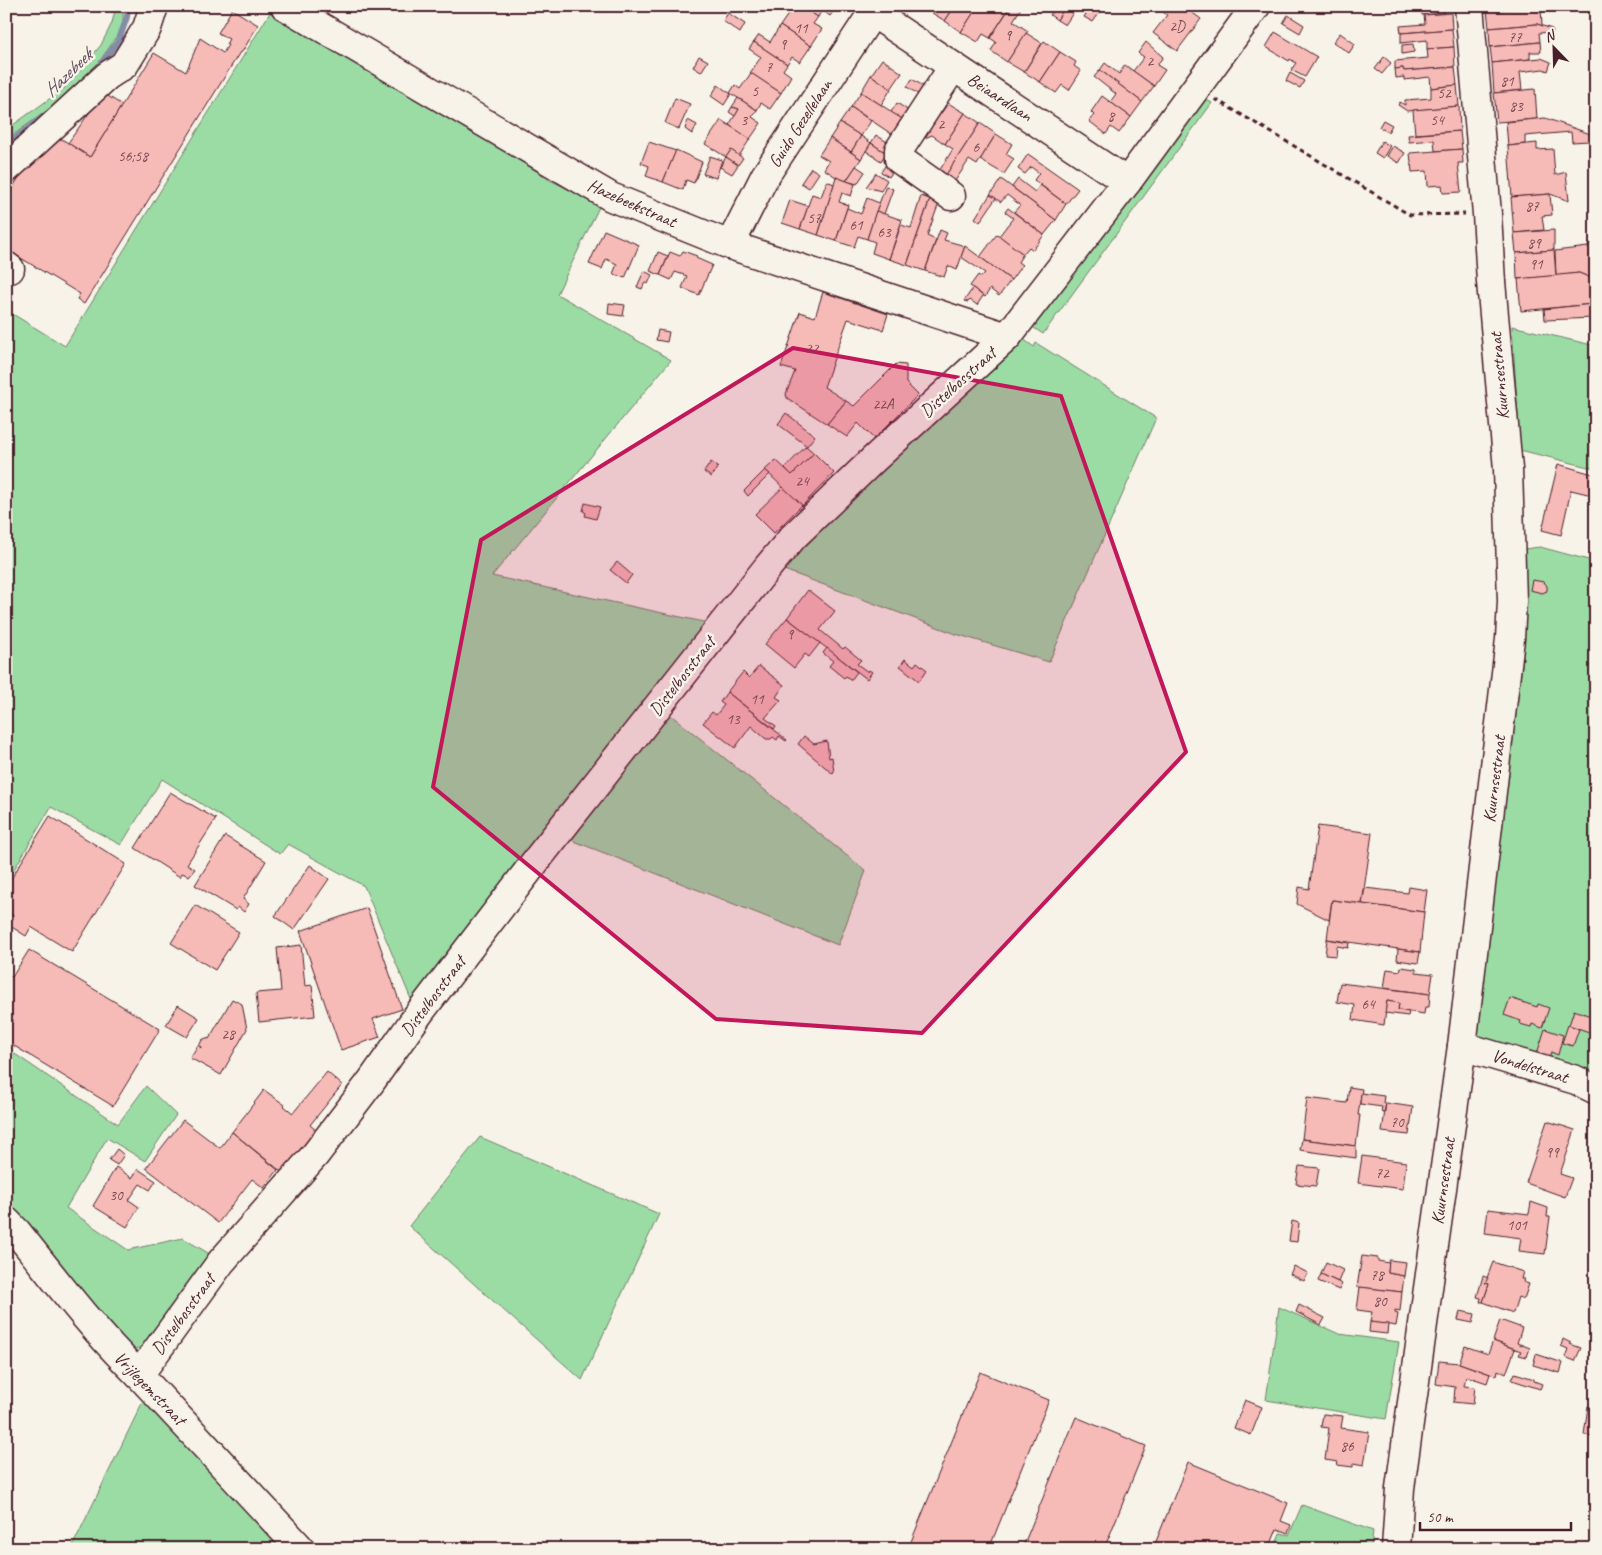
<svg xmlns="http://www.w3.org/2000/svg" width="1602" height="1555" font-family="Caveat,sans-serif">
<rect width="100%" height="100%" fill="#f7f3e8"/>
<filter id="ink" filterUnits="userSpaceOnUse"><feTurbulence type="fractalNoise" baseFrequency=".02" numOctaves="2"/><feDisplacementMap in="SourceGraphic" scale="10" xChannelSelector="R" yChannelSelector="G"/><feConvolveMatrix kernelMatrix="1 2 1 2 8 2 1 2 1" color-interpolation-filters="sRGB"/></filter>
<g filter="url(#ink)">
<g fill="#9bdca5" stroke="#727e68">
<polygon points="116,6 123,6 123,22 118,35 96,66 70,94 6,140 6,130 66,87 101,45 112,23"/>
<polygon points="271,11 346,54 538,172 548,179 600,205 557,294 671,360 492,576 713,624 415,1009 364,886 288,844 280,854 162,779 121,845 51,807 6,883 6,310 65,346"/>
<polygon points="1200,96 1212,103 1043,334 1031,326"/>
<polygon points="1512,326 1596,346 1596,469 1520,450"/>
<polygon points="1023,339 1034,347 1036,343 1156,418 1049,662 956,634 776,567 964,390 1009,355"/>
<polygon points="1540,547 1596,562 1596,1078 1494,1047 1477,1035 1523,657 1525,601 1524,549"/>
<polygon points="662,708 866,871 838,945 561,836"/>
<polygon points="6,1048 118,1124 146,1086 176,1115 145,1161 107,1138 66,1208 128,1250 183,1238 218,1259 149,1344 133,1350 6,1212"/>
<polygon points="480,1137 659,1214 582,1380 409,1226"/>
<polygon points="1279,1307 1339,1334 1399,1342 1386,1419 1266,1400"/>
<polygon points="146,1395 293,1549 71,1549"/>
<polygon points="1302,1505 1373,1531 1371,1549 1274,1549 1280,1533 1289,1535"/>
</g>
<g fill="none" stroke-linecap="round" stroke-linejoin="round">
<g stroke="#848da5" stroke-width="6">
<polyline points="97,69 119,40 127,17 128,6"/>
<polyline points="6,145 51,111"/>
</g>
</g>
<g fill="#f6bab7" stroke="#4a1f2b">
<polygon points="787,6 801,6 818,17 813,24 822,29 811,46 780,26 791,10"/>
<polygon points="801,6 837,6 830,16 822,10 818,17"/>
<polygon points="932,6 955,6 945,21 929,11"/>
<polygon points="955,6 978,6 961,32 945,21"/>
<polygon points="978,6 984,6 988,9 990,6 992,6 994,8 992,10 996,12 1000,6 1008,10 990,38 983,34 978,42 961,32"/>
<polygon points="1011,6 1017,6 1021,8 1013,21 1028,31 1007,62 991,51 996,42 990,38"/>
<polygon points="1056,6 1066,6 1057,20 1050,15"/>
<polygon points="1066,6 1070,6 1075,10 1065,25 1057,20"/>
<polygon points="1091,6 1104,6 1093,22 1084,17"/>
<polygon points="1159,6 1183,6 1201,19 1177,51 1153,33 1167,15 1158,8"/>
<polygon points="1422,6 1444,6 1444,13 1422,15"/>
<polygon points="1487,6 1536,6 1536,7 1487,10"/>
<polygon points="1536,7 1541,8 1542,26 1537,24 1489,28 1487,10"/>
<polygon points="232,9 258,25 242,52 240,52 84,304 77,299 80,294 6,249 6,198 33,155 54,134 90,157 154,53 186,72 200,38 223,53 228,45 226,44 229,39 218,33"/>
<polygon points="728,13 745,24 740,33 723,21"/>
<polygon points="1451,13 1452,29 1401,33 1400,26 1425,24 1424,15"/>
<polygon points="1288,15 1304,25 1300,33 1283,23"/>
<polygon points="1537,24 1552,29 1553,32 1539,33 1540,42 1490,47 1489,28"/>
<polygon points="780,26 811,46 800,62 792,57 787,64 754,42 759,35 770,42"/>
<polygon points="1452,29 1454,47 1427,49 1427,40 1401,43 1401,33"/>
<polygon points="1275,32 1317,57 1305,77 1291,70 1296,63 1290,59 1289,61 1266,47"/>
<polygon points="1026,33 1042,43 1024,72 1007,62"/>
<polygon points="1340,33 1355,44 1349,53 1333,42"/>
<polygon points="1044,41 1060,52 1040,82 1024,72"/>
<polygon points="754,42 787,64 783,70 791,76 781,93 750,73 761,57 749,49"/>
<polygon points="1146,42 1163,57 1157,65 1165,70 1154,86 1133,71 1144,57 1138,53"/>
<polygon points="1540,42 1541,52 1530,52 1530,59 1492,63 1490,47"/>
<polygon points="1413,44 1414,52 1402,54 1402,45"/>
<polygon points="1454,47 1455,67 1404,71 1403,68 1395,69 1395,61 1428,58 1427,49"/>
<polygon points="1060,52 1076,62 1074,66 1081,71 1069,90 1062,85 1056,93 1040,82"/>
<polygon points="699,56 708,61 701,72 693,67"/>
<polygon points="1384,57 1391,63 1382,74 1375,69"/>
<polygon points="1541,58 1551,62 1548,71 1543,69 1520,72 1522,90 1494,93 1492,63"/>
<polygon points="882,59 902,73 891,89 871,75"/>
<polygon points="1105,63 1119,74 1125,65 1154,86 1142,102 1100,70"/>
<polygon points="1455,67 1457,85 1431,88 1430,77 1404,80 1404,77 1396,78 1395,69 1403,68 1404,71"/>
<polygon points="1100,70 1142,102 1131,117 1110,102 1116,94 1094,77"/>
<polygon points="751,73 781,93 770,109 761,103 757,110 730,93 735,85 740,89"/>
<polygon points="1290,73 1304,81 1300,88 1286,81"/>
<polygon points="871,75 891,89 881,105 861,92"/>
<polygon points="912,79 928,89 922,97 907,87"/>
<polygon points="718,85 731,94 724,105 711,96"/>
<polygon points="1457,85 1459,106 1407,111 1398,105 1400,102 1405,105 1405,100 1431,98 1431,88"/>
<polygon points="1535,89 1537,119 1497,122 1494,93"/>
<polygon points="861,92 906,121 896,137 851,107"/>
<polygon points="103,93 122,105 90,157 68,143"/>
<polygon points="1102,96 1131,117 1119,133 1111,127 1106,134 1089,121 1094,115 1091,112"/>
<polygon points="675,98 690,104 679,129 665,123"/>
<polygon points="738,98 757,110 752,117 761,123 750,139 729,125 739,109 732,107"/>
<polygon points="897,103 912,113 906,121 891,112"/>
<polygon points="948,103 965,113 945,144 932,135 925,138 918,134 934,107 942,112"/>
<polygon points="1459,106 1460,131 1415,134 1413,110"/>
<polygon points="732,107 739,109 735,116 729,112"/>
<polygon points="851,107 871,121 861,136 840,123"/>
<polygon points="965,113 980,123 942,181 936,176 953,149 945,144"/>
<polygon points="1545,118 1596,136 1596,143 1589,141 1572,142 1571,132 1525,136 1525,144 1508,146 1506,122"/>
<polygon points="688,120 697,125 692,134 685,129"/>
<polygon points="721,120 750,139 739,156 731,150 726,157 705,144"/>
<polygon points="1383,120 1392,125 1388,132 1379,127"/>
<polygon points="840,123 861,136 851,152 830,138"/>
<polygon points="980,123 996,134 977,165 969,160 951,187 942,181"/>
<polygon points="1460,131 1462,149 1435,151 1434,140 1409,142 1408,135"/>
<polygon points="996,134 1012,144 1006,154 1014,159 1004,174 980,160"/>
<polygon points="876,135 892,145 886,153 871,143"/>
<polygon points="861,136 871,143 861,159 851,152"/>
<polygon points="830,138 861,159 846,181 836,177 824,169 829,161 819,155"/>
<polygon points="1382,141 1390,146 1383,158 1375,153"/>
<polygon points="649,142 676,151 663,182 646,176 649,166 641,163"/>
<polygon points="871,143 886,153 881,161 866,151"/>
<polygon points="1537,143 1537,150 1553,149 1555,175 1566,172 1569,201 1550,194 1512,197 1508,146"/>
<polygon points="1393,146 1405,153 1399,163 1387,156"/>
<polygon points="1462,149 1463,163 1458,163 1461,192 1443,193 1442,185 1428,186 1427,171 1412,172 1410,153"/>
<polygon points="676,150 702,162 694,183 686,180 683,190 663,182"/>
<polygon points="731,150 743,158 738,165 726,157"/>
<polygon points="1028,154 1078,189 1066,204 1034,180 1039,173 1031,167 1025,174 1018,169"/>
<polygon points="710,156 722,160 716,178 703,174"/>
<polygon points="726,157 738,165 732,174 720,167"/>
<polygon points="889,160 897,165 889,177 881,172"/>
<polygon points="856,166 865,172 857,184 846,181"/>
<polygon points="811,168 819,173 809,188 801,183"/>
<polygon points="876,173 887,180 881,191 866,187"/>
<polygon points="836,177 855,184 851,196 842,193 839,202 848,205 836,241 818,235"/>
<polygon points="1001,179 1056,220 1044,235 1014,212 1020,205 1007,195 1001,202 990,195"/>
<polygon points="1018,179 1035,192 1040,185 1066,204 1056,220 1012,187"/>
<polygon points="827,181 834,184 818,235 800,229 812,194 821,197"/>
<polygon points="886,186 893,189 884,214 876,211"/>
<polygon points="1550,194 1552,215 1542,216 1544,230 1514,233 1511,197"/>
<polygon points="990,195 996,198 980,222 975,218"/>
<polygon points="921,196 930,199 907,265 889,259 901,225 911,228"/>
<polygon points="867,198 879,203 867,239 858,236 854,247 836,241 847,208 861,214"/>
<polygon points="930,199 939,203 927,236 936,240 925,271 907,265"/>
<polygon points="790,200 808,206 800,229 782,223"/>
<polygon points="1008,208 1044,235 1033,250 1029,247 1023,254 999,236 1013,218 1005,212"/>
<polygon points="876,211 902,220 889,259 872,253 875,242 867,239"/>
<polygon points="604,230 639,245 625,278 613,274 617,264 606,259 602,269 589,264"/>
<polygon points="940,230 947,233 944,240 965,246 957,270 948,266 944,277 925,271"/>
<polygon points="1554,230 1554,250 1516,253 1514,233"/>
<polygon points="997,234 1023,254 1018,262 1022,265 1011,280 980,257"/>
<polygon points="1589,243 1596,246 1596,280 1579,273 1556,276 1555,251 1588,247"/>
<polygon points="965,246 1011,280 999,296 990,289 985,297 970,286 978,275 981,277 985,273 961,257"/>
<polygon points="1554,250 1556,276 1517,279 1516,253"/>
<polygon points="683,251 697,256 696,258 712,265 699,295 682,288 687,276 675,272 671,280 660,275 670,252 680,256"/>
<polygon points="658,252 668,256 660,275 650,271"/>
<polygon points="644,271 652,275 648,284 645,282 642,289 637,287"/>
<polygon points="1579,273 1596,280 1596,294 1592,292 1593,304 1521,311 1518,279"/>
<polygon points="973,288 983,296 977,305 970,300 968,302 964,301"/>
<polygon points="823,292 888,314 883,330 848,319 824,387 846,401 827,424 787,398 786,394 795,371 781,367 800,312 815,317"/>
<polygon points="609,303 625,305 623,316 608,314"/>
<polygon points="1593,304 1594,318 1545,320 1544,309"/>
<polygon points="658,330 669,332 667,342 656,340"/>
<polygon points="896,364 906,365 906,383 918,395 874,439 858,423 847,437 827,424 846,401 854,406"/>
<polygon points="786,413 815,436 807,446 778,424"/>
<polygon points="806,446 814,453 792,475 785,468"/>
<polygon points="814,453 834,473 802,506 765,470 776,460 792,475"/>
<polygon points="711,462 718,467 711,477 704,472"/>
<polygon points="1558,464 1596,475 1596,496 1571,490 1561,535 1542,530"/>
<polygon points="765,470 770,474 748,496 744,491"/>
<polygon points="783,487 802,505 774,533 755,514"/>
<polygon points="585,503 600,507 596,519 585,516 586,513 583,511"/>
<polygon points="617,562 632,575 626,583 610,570"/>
<polygon points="1532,580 1544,582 1547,586 1547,591 1542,593 1530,590"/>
<polygon points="808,590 835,611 820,630 843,649 845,647 861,660 857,664 868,672 869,670 872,672 867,679 787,618"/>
<polygon points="787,618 820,643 809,657 805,654 794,668 765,644"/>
<polygon points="827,648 857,672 851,680 846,676 844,678 829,666 833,661 823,653"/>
<polygon points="905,659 914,666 917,662 927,670 919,681 900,666"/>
<polygon points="759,666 784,685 776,697 781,700 765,718 776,726 774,729 727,692 743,672 749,678"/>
<polygon points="727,692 787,740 786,741 779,736 777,740 773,737 771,739 766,739 751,726 735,748 703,723 712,712 716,715 724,705 720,702"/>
<polygon points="804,736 814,744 827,741 829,758 832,757 834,772 832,773 798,744"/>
<polygon points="170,792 216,819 187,864 195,869 189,876 182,873 180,877 135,848"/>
<polygon points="50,816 126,864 72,952 31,927 26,936 7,924 13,915 6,911 6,887"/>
<polygon points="1318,826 1372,833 1362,904 1332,900 1329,920 1297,904 1299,887 1309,889"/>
<polygon points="225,836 266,861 243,899 249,904 244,912 238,907 236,910 195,885"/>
<polygon points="310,865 329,879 294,930 275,916"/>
<polygon points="1409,887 1427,890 1424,912 1362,904 1365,888 1408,893"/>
<polygon points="1332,900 1424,912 1420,952 1327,939"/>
<polygon points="195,905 239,932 215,970 171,943"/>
<polygon points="367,908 402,1009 373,1019 380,1037 341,1050 300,931"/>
<polygon points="1327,939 1349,943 1348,948 1337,946 1336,956 1325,955"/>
<polygon points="301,945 305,986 312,985 315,1016 259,1022 256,993 281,991 277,948"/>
<polygon points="1398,949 1420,952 1418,963 1397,960"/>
<polygon points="29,950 160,1029 113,1106 6,1041 6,974 12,977"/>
<polygon points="1401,967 1416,969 1416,972 1433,974 1430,994 1384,988 1387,969 1400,971"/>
<polygon points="1340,983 1430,994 1429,1007 1425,1007 1424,1014 1398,1010 1399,1003 1387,1001 1384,1025 1353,1020 1355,1005 1337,1002"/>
<polygon points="1510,998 1537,1007 1538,1004 1549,1008 1542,1028 1532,1024 1531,1027 1520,1024 1521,1021 1504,1015"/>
<polygon points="232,999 242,1004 247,1029 221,1075 190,1058 198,1045 201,1048 200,1044 202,1040 206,1038 209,1039"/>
<polygon points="1387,1001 1399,1003 1398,1010 1409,1012 1408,1016 1385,1013"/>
<polygon points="178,1005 199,1018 187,1037 166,1025"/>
<polygon points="1574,1010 1596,1018 1596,1022 1592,1033 1569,1025"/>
<polygon points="1568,1025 1579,1029 1573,1046 1562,1043"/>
<polygon points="1545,1029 1563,1035 1558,1055 1551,1052 1548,1063 1535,1060"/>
<polygon points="327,1072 342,1085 310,1125 323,1136 289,1178 232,1132 264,1090 285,1105 284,1106 293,1113"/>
<polygon points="1349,1087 1362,1089 1358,1115 1360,1115 1356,1146 1302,1139 1307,1098 1347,1103"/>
<polygon points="1361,1093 1384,1096 1383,1103 1386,1103 1384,1113 1381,1112 1382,1107 1360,1104"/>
<polygon points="1386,1103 1413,1107 1409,1135 1382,1132"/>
<polygon points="183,1120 220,1148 232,1132 278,1170 264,1188 252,1179 218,1223 146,1168"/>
<polygon points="1547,1121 1575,1130 1560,1174 1572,1178 1565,1197 1526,1183"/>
<polygon points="1302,1139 1356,1146 1356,1158 1300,1150"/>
<polygon points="117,1149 124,1155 117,1165 109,1160"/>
<polygon points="1362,1156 1406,1162 1403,1189 1358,1183"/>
<polygon points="1299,1166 1319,1168 1316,1186 1296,1184"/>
<polygon points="116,1167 132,1178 138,1169 156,1181 150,1190 140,1184 129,1200 139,1207 127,1227 93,1206"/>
<polygon points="1531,1202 1548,1208 1547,1217 1550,1217 1545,1254 1519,1251 1521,1238 1485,1233 1488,1209 1529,1214"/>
<polygon points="1292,1221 1299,1223 1297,1242 1289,1241"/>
<polygon points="1362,1256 1378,1258 1378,1261 1389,1263 1388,1273 1404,1276 1402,1292 1357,1287"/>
<polygon points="1389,1260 1406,1262 1404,1276 1388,1273"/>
<polygon points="1326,1262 1343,1270 1338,1282 1321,1274"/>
<polygon points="1493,1262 1523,1272 1521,1279 1524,1279 1523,1282 1529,1284 1524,1299 1518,1297 1513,1313 1483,1302 1489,1284 1485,1283"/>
<polygon points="1294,1266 1308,1273 1304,1281 1290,1274"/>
<polygon points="1321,1274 1342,1284 1339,1290 1318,1281"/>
<polygon points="1483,1276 1488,1278 1485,1283 1489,1284 1483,1302 1480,1302 1481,1298 1477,1297"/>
<polygon points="1360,1287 1402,1292 1400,1311 1395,1310 1395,1313 1398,1314 1396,1326 1370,1322 1372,1312 1357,1310"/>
<polygon points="1299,1305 1325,1318 1321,1325 1296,1312"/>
<polygon points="1460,1311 1475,1314 1473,1323 1458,1320"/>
<polygon points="1500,1320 1522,1328 1517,1343 1530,1348 1527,1357 1519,1355 1521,1351 1493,1341"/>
<polygon points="1370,1322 1388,1324 1387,1334 1369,1332"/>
<polygon points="1563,1339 1571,1343 1570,1344 1581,1348 1575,1361 1565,1357 1568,1349 1561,1346"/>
<polygon points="1493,1341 1515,1349 1506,1374 1498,1370 1497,1375 1490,1374 1459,1363 1465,1346 1488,1354"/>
<polygon points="1536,1354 1563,1363 1560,1373 1533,1365"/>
<polygon points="1439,1361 1459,1363 1490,1374 1487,1383 1466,1376 1464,1386 1475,1387 1473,1404 1452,1402 1454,1400 1455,1387 1436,1384"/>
<polygon points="980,1372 1049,1400 989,1549 908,1549"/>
<polygon points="1515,1373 1534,1379 1534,1381 1542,1384 1540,1389 1512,1380"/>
<polygon points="1245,1400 1262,1407 1251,1435 1234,1428"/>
<polygon points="1588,1406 1596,1409 1596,1436 1584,1435"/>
<polygon points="1323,1414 1343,1416 1341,1428 1369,1432 1364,1465 1353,1463 1353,1467 1337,1465 1338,1462 1325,1460 1329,1428 1321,1427"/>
<polygon points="1076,1417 1146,1446 1104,1549 1022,1549"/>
<polygon points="1188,1462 1288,1503 1281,1521 1291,1525 1288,1533 1277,1529 1269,1549 1153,1549"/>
</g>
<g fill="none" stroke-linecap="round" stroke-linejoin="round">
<defs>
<g id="minor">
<polyline points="285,6 611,197 730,245 1007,337"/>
<polyline points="873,13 1127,182"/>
<polyline points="6,169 107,76 124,65 147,28 154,6"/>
<polyline points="951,196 899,159 899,150 953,67"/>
<polyline points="730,245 765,176 877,6"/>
<polyline points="6,266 10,269"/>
<polyline points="1462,1046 1576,1080 1596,1090"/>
<path d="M6 1221 17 1232C56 1281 94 1331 139 1375L301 1549"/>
<polyline points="139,1375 221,1262 315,1155 370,1083 420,1012 535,862 767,568 793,537 874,459 1007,337 1127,182 1256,6"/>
<polyline points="1396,1549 1400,1488 1462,1046 1510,639 1512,601 1508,469 1491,282 1487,214 1469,6"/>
</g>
</defs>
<use href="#minor" stroke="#4a1f2b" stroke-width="31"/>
<polyline stroke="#4a1f2b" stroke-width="3" stroke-dasharray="5 4" stroke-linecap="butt" points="1215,99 1410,215 1465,214"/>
<use href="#minor" stroke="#f7f3e8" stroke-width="28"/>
</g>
</g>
<path fill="#c2185b" fill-opacity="0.2" stroke="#c2185b" stroke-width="4" stroke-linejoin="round" d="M793 348 1061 396 1186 752 922 1033 716 1019 433 787 481 540Z"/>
<g text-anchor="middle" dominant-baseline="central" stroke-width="5" stroke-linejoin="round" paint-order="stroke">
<g font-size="15" fill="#75464e">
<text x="1177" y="26">2D</text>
<text x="801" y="28">11</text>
<text x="1008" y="35">9</text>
<text x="1515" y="37">77</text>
<text x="783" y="44">9</text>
<text x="1150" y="61">2</text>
<text x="769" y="67">7</text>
<text x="1507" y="81">81</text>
<text x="755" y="91">5</text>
<text x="1444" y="93">52</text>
<text x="1516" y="106">83</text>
<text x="1111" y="116">8</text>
<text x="744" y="120">3</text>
<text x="1437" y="120">54</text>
<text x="941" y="124">2</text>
<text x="976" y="147">6</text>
<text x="133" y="156">56;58</text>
<text x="1532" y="206">87</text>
<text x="814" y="218">57</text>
<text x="856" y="225">61</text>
<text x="884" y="232">63</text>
<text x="1534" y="243">89</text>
<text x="1536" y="264">91</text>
<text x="812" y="348">22</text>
<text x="883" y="404">22A</text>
<text x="802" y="481">24</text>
<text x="790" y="634">9</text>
<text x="757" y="699">11</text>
<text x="733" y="719">13</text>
<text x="1368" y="1004">64</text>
<text x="228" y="1034">28</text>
<text x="1397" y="1122">70</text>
<text x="1552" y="1152">99</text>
<text x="1382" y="1173">72</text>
<text x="116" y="1195">30</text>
<text x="1517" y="1225">101</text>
<text x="1377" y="1275">78</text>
<text x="1380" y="1301">80</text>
<text x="1347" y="1446">86</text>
</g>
<g font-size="18" fill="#4a1f2b" stroke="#f7f3e8">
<text transform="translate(1000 97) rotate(33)">Beiaardlaan</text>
<text transform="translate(800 123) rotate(-57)">Guido Gezellelaan</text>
<text transform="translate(632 203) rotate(24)">Hazebeekstraat</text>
<text transform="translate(1499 376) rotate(-95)">Kuurnsestraat</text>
<text transform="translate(958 382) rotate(-42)">Distelbosstraat</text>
<text transform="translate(682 676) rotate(-52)">Distelbosstraat</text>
<text transform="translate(1494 779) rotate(-83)">Kuurnsestraat</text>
<text transform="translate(433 996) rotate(-53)">Distelbosstraat</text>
<text transform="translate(1530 1066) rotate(17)">Vondelstraat</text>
<text transform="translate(1443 1181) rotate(-82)">Kuurnsestraat</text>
<text transform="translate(183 1314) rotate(-54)">Distelbosstraat</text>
<text transform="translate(150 1388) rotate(46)">Vrijlegemstraat</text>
</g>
<g font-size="19" font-style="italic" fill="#624d5e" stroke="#f7f3e8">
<text transform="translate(68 73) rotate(-44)">Hazebeek</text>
</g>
</g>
<rect width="1602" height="1555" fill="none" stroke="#f7f3e8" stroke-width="25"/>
<rect x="12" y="12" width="1577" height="1530" fill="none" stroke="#4a1f2b" stroke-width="2" filter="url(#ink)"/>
<g transform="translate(1554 48) rotate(337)" stroke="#f7f3e8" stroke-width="4" paint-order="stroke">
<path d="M0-4L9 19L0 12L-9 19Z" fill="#4a1f2b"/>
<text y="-8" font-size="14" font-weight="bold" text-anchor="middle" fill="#4a1f2b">N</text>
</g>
<path d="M1420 1522v8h151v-8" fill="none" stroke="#4a1f2b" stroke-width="2.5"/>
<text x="1427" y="1522" font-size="15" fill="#4a1f2b" stroke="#f7f3e8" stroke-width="4" paint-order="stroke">50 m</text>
</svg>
